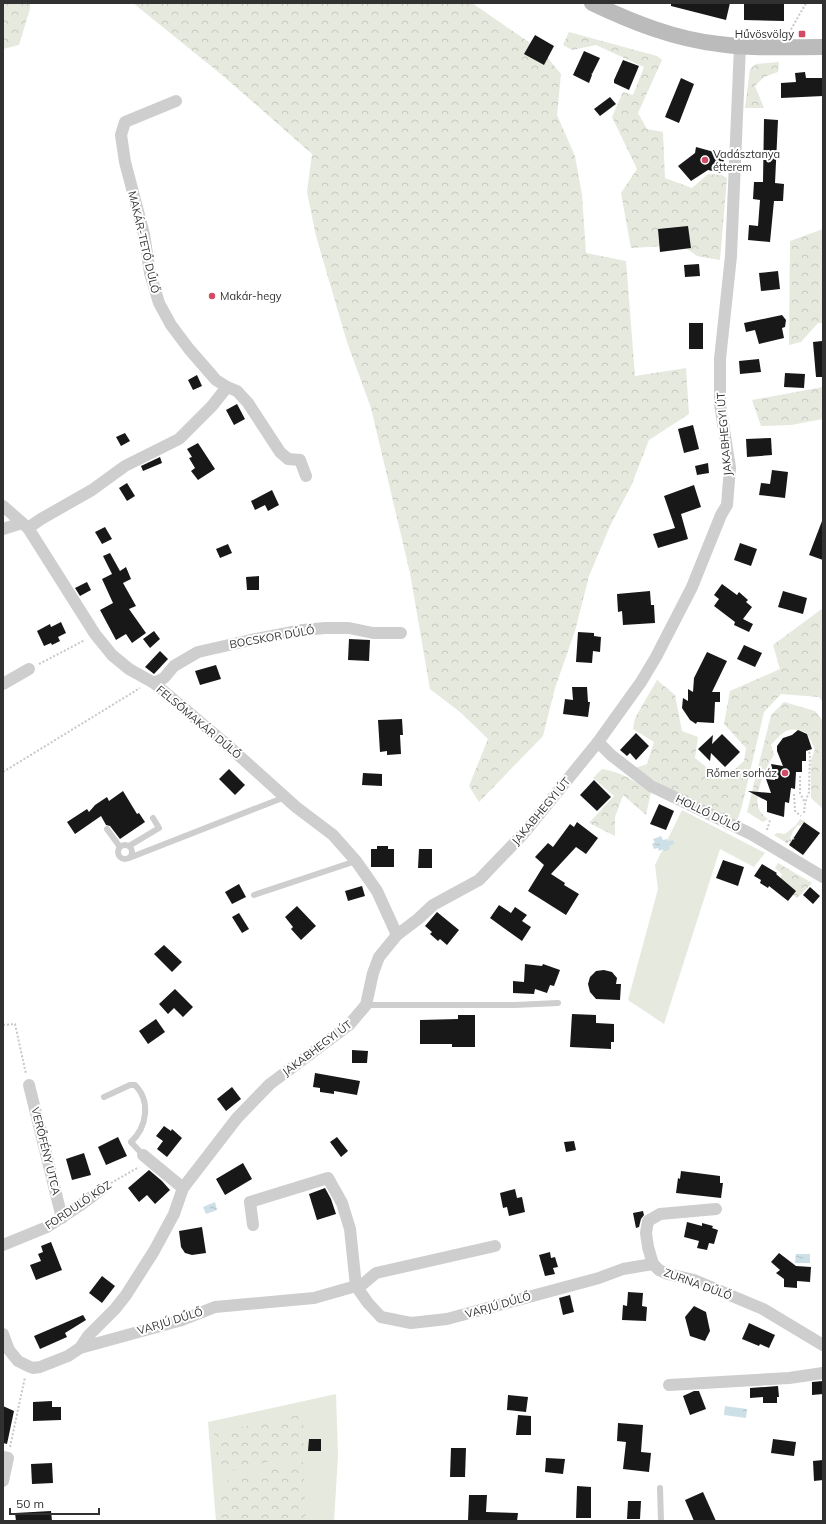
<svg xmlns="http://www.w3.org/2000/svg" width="826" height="1524" font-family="Mulish,sans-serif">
<defs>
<pattern id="forest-crowns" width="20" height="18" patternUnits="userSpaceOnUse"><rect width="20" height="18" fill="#e5e9de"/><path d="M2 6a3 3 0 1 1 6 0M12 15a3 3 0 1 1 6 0" fill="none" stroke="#c5c8bf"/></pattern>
<pattern id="water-ripples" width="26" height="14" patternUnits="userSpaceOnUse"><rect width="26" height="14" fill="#cde0e7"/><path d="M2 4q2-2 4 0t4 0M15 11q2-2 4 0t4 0" fill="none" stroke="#b0c1c7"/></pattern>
</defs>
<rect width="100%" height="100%" fill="#fff"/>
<g fill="#e5e9de">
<polygon points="682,810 765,853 754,867 720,849 664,1024 628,1000 658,889 655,865"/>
<polygon points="800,819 805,821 800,826 798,825 793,831 788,844 774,835 777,833 785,834 796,825"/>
<polygon points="336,1394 338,1456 334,1521 216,1521 208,1422"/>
</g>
<g fill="url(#forest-crowns)">
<polygon points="3,3 30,3 30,9 19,45 3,49"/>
<polygon points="133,3 472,3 543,52 561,74 557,115 575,156 582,195 586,253 626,261 635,376 686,368 689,414 649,440 631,486 610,526 589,576 575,631 555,688 543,736 479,802 469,786 488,739 460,712 430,689 410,573 371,408 347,342 316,236 307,192 312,154 222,75"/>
<polygon points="569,32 657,56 662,60 638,113 647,129 663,132 665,178 692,188 708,174 722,175 727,178 720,260 697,256 682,245 631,248 621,193 637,169 612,117 623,92 633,95 644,67 596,45 572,50 563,45"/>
<polygon points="779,62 778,72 764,77 755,86 764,108 745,108 750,69 756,64"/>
<polygon points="823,229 823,323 818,323 801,342 789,345 790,241"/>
<polygon points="823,387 823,419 791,425 761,426 752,400"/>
<polygon points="823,607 823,703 819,697 781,694 764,712 742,806 737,822 729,821 633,769 647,764 654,742 633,729 635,718 657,680 675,695 682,731 698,737 695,758 723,780 744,761 746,748 724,724 730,691 780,669 773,645 823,608"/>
<path d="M784 702 815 711 823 721V809L811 798V760L815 749 807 733C788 725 784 731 771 745L774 755C766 766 753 796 759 809 761 813 765 817 768 819L763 822 747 812 771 715Z"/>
<path d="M602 769C621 772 635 781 651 792L646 815 623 795 615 817V836L589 823 614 796 593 778Z"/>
<polygon points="778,863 812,883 797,898 779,883 782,874 775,868"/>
<polygon points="303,1414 304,1453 219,1474 214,1433"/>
<polygon points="303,1462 306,1521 222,1521 218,1483"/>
</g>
<g fill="url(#water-ripples)">
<polygon points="661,836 663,840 667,839 668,841 673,840 674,844 669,846 670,849 664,851 663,849 659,851 658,848 654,849 652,844 655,843 653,839"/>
<polygon points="215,1202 217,1210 206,1214 203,1207"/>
<polygon points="796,1254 810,1254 810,1263 795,1263"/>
<polygon points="725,1406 747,1409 746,1418 724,1415"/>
</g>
<g fill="#181818">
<polygon points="671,3 730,3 726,20 671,6"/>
<polygon points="744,3 784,3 784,21 744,20"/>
<polygon points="535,35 554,46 544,65 524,54"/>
<polygon points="584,51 600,58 592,74 591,73 592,75 589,83 573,75"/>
<polygon points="623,60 639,66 629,90 614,83 614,80"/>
<polygon points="805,72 806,78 823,78 823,96 781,98 781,83 796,82 795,73"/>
<polygon points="681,78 694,84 679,123 665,117"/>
<polygon points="610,97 616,104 600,116 594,109"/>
<polygon points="764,119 778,120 775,183 784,184 783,201 774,201 770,242 748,240 749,225 758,226 760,200 753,199 754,182 763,182"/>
<polygon points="696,147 725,155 721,173 708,170 691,181 678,166 695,153"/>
<polygon points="688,226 691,248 660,252 658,229"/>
<polygon points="699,264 700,276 685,277 684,265"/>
<polygon points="778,271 780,289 761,291 759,273"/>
<polygon points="782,315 786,320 785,327 782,328 784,338 759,344 755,330 746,332 744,323"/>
<rect x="689" y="323" width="14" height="26"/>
<polygon points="822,341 823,377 816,377 813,342"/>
<polygon points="759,359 761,372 740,374 739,361"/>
<polygon points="785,373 805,374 804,388 784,387"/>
<polygon points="197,375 202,386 193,390 188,380"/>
<polygon points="237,404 245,419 234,425 226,410"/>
<polygon points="693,425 699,449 684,453 678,429"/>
<polygon points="125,433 130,441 121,446 116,437"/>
<polygon points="771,438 772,455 747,457 746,439"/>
<polygon points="198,443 215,469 198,480 191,471 195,468 189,458 192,457 187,449"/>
<polygon points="160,457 162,463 143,471 141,466"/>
<polygon points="708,463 709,473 697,475 695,466"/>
<polygon points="772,470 788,472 785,498 759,495 761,483 770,484"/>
<polygon points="127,483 135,496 127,501 119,488"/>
<polygon points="694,485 701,507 681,514 688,539 658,548 653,534 675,528 664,496"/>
<polygon points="272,490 279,505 268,511 265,505 255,510 251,501"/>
<polygon points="822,521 823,521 823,560 809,555"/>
<polygon points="105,527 112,539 102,544 95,532"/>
<polygon points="740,543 757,549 751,566 734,560"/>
<polygon points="228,544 232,553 220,558 216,549"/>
<polygon points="110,553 120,571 126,567 131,579 123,583 136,606 129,609 146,633 132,643 126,634 116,640 100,610 113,603 102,579 112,574 103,556"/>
<polygon points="259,576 259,590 247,590 246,577"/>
<polygon points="87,582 91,590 80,596 75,588"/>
<polygon points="722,584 737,595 739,592 748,600 746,602 752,607 743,619 753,624 749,632 734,625 735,622 714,606 719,599 714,595"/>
<polygon points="650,591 651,605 654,605 655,623 623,625 622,611 618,612 617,594"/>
<polygon points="783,591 807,598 803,614 778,607"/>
<polygon points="61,622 66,633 58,637 60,641 52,645 51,643 44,646 37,631 50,624 51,627"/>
<polygon points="154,631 160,639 150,648 143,639"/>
<polygon points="578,632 594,633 594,636 601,637 600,652 593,651 592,663 576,662"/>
<polygon points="349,639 370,640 369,661 348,660"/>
<polygon points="744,645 762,653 755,667 737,659"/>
<polygon points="160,651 168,659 154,674 145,667"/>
<polygon points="707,652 727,661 712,692 720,692 720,702 715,702 714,723 697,722 696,724 690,720 682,708 683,698 688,701 688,689 693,692 694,678"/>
<polygon points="216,665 221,679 200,685 195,671"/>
<polygon points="572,687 587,687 588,702 590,702 588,717 563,714 565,699 573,700"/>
<polygon points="402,719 403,735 400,735 401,754 387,755 387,751 380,752 378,720"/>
<polygon points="798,730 807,734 812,749 806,751 806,761 802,761 802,772 796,772 795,789 791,788 789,803 785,802 784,817 767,812 767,801 748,791 771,793 766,779 775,780 771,764 783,766 777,751 777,746 783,738 792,735"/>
<polygon points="636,733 649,746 636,760 630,753 627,756 620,750"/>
<polygon points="722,734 740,752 725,767 711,753 710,761 698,749 713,735 712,744"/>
<polygon points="229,769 245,785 235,795 219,779"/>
<polygon points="363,773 382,774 382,786 362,785"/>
<polygon points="594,780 611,797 597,811 580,795"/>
<polygon points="123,791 137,814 139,813 145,822 120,839 110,826 106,825 101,816 75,834 67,822 87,809 89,812 95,805 107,797 109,801"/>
<polygon points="659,804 674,811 666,830 650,824"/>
<polygon points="577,822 598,838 586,854 576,847 551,874 565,883 564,885 579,894 566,915 528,891 544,865 535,857 548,843 553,847 570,824 574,827"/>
<polygon points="804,822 820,833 803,855 789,845"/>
<polygon points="377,846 388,846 388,849 394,849 394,867 371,867 371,849 377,849"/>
<polygon points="419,849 432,849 432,868 418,868"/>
<polygon points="723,860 744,867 738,886 716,878"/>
<polygon points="762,864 777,873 776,874 796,891 788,901 769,886 768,888 760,883 761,880 754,876"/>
<polygon points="239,884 246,897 232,904 225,892"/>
<polygon points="362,886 365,896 348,901 345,891"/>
<polygon points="810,887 820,896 813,904 803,895"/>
<polygon points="499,905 511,913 515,907 527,915 522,921 531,927 522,941 490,918"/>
<polygon points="297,906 316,926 301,940 291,929 293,927 285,917"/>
<polygon points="437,912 459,930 447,945 440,939 438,941 430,934 432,932 425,926"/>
<polygon points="239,913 249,929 242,933 232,917"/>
<polygon points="164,945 182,962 172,972 154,954"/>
<polygon points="525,964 542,966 543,964 560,970 554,986 550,985 547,993 535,989 534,994 513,993 513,981 524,982"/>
<polygon points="604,970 612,972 617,978 616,984 621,984 620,1000 596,999 590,992 588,984 590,977 596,971"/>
<polygon points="175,989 193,1007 183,1017 174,1008 168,1014 159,1004"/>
<polygon points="572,1014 596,1015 596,1023 614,1024 614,1042 611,1042 611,1049 570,1047"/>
<polygon points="458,1015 475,1015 475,1047 452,1047 452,1044 420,1044 420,1020 458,1019"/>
<polygon points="156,1019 165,1032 148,1044 139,1031"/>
<polygon points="352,1050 368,1051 367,1063 352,1063"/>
<polygon points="315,1073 360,1081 357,1095 334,1091 334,1094 320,1092 320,1088 313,1087"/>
<polygon points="232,1087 241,1099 226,1111 217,1099"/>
<polygon points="164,1126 171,1131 172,1129 182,1138 167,1157 157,1149 163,1141 156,1136"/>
<polygon points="118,1137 127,1156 106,1165 98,1147"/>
<polygon points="337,1137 348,1151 341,1157 330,1142"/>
<polygon points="574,1141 576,1150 566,1152 564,1142"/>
<polygon points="84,1153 91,1175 72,1180 66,1159"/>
<polygon points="243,1163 252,1179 225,1195 216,1179"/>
<polygon points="149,1170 162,1181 170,1190 155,1204 147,1195 139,1202 128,1188"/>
<polygon points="681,1171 720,1176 720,1183 723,1183 721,1198 676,1193 678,1178 680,1179"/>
<polygon points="325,1188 331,1199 336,1214 317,1220 309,1194"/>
<polygon points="515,1189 517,1198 522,1197 525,1212 509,1216 507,1207 503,1208 500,1193"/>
<polygon points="643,1211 644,1215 641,1219 639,1227 636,1228 633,1213"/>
<polygon points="687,1222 702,1226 702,1223 713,1226 712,1228 718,1230 714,1244 709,1243 707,1250 697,1248 699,1241 684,1237"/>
<polygon points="202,1227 206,1253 192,1255 185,1253 181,1247 179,1231"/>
<polygon points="51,1242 62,1270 36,1280 30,1265 41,1261 38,1254 43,1252 41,1246"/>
<polygon points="550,1252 551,1258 555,1257 558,1267 553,1268 555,1274 545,1276 539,1255"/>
<polygon points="779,1253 796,1266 811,1267 810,1282 797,1281 797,1288 784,1287 784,1279 776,1273 780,1270 771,1262"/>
<polygon points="102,1276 115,1286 102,1303 89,1293"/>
<polygon points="628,1292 643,1293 642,1306 647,1307 646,1321 622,1320 623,1305 627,1306"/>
<polygon points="570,1295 574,1312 563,1315 559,1298"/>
<polygon points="694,1306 706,1312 710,1331 705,1341 690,1336 685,1317"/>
<polygon points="83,1315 86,1320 65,1333 67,1337 40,1349 34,1336"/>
<polygon points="749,1323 775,1335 769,1348 760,1344 759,1346 742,1339"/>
<polygon points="823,1381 823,1394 812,1395 812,1382"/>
<polygon points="778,1386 779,1397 777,1397 777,1403 763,1403 763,1397 750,1398 750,1388"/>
<polygon points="694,1391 699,1391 706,1409 690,1415 683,1396"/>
<polygon points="508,1395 528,1397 526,1412 507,1410"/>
<polygon points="52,1401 52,1407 61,1407 61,1420 33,1421 33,1402"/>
<polygon points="3,1406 14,1411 7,1444 3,1443"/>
<polygon points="518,1415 531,1416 531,1435 516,1435"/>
<polygon points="618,1423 643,1425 641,1452 651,1453 649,1472 623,1469 626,1442 617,1441"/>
<polygon points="309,1439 321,1439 321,1451 308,1451"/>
<polygon points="773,1439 796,1442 794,1456 771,1453"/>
<polygon points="451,1448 466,1448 465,1477 450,1477"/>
<polygon points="546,1458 565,1459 563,1474 545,1472"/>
<polygon points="823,1460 823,1480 814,1481 813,1461"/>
<polygon points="52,1463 53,1483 32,1484 31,1464"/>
<polygon points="577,1486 591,1487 591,1518 576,1518"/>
<polygon points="703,1492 716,1521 694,1521 685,1500"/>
<polygon points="469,1495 487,1495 486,1512 518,1513 517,1521 468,1521"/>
<polygon points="628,1501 641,1501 640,1519 627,1519"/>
<polygon points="51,1511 52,1521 16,1521 15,1513"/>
</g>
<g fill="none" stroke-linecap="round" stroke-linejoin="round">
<g stroke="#c8c8c8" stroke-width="2" stroke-dasharray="2 2" stroke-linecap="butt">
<polyline points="789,33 806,3"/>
<polyline points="39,664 85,640"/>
<polyline points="3,772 140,688"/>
<polyline points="800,776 800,793 805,803"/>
<polyline points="794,794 795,811 801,816"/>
<polyline points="804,813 805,803 809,792 810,754 808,751"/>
<polyline points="767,830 770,820"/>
<polyline points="786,841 788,842 794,838"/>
<polyline points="3,1025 15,1024 26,1074"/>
<polyline points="111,1183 139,1167"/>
<polyline points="10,1447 25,1377"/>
</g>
<g stroke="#cecece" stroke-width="6">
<polyline points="107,829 120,847"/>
<circle cx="125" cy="852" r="7"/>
<polyline points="129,846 159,828 153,818"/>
<polyline points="129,858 285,797"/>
<polyline points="254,895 356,861"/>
<polyline points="366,1005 515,1005 558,1003"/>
<path d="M104 1097 130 1085H135C151 1101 147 1127 131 1142L143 1155"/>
<polyline points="660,1488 661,1521"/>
</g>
<g stroke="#cecece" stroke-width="12">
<polyline points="227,387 237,391 248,403 280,452 288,459 300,460 306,476"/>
<polyline points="3,506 28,528 95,634 112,655 129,669 154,683 226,744 296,807 333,835 356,861 377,891 397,935"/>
<polyline points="28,528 41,519 92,490 125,466 179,439 212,406 227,387 216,380 189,349 171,325 159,303 150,273 144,234 125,162 121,135 125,122 176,101"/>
<polyline points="3,529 22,523"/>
<polyline points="154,683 164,678 174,666 198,652 251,640 303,630 325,628 349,628 373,633 401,633"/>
<polyline points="3,684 29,669"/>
<polyline points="598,742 611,755 651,786 751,834 823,877"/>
<polyline points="29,1085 62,1218"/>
<polyline points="143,1155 183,1188"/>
<polyline points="716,1209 660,1214 648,1221 646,1233 648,1247 653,1264 659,1270 668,1274 694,1280 763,1309 823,1345"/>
<polyline points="253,1225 250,1202 328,1178 342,1203 350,1229 356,1286 368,1303 381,1317 411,1323 447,1319 599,1278 623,1269 653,1264"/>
<polyline points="3,1245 47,1227 82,1204 102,1189"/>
<polyline points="3,1334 9,1350 18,1361 28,1366 33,1368 40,1367 68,1356 80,1348 88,1336 115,1309 126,1295 154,1251 174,1214 183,1188 237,1118 270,1084 349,1025 366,1005 373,973 379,957 397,935 418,919 433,905 479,880 524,833 598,742 641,682 656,657 692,587 721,515 727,505 730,468 720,404 720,359 731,256 740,46"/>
<polyline points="80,1348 182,1320 215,1307 314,1298 363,1284 376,1273 495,1246"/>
<polyline points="669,1385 789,1378 823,1373"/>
<polyline points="3,1457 8,1458 3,1481"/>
</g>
<path stroke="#bbb" stroke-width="16" d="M592 3C632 22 674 39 719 44 753 49 789 47 823 47"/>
</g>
<g fill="#d04b63" stroke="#fff" stroke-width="1.5">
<rect x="798" y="30" width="8" height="8" rx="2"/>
<circle cx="705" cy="160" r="4"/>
<circle cx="212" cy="296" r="4"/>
<circle cx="785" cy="773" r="4"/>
</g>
<g text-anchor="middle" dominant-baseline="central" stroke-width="4" stroke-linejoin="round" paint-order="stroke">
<g font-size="11" fill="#313131" stroke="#fff" text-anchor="end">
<text x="794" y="34">Hűvösvölgy</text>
<text x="713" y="154" text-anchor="start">Vadásztanya<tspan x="713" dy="13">étterem</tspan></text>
<text x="220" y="296" text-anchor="start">Makár-hegy</text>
<text x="777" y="773">Rőmer sorház</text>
</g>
<g font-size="11" fill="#313131" stroke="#fff">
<text transform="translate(144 242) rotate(77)">MAKÁR-TETŐ DŰLŐ</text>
<text transform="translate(724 434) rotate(-95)">JAKABHEGYI ÚT</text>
<text transform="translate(272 637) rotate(-10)">BOCSKOR DŰLŐ</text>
<text transform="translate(199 722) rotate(40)">FELSŐMAKÁR DŰLŐ</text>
<text transform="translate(541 811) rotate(-50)">JAKABHEGYI ÚT</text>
<text transform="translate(708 813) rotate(26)">HOLLÓ DŰLŐ</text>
<text transform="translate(317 1048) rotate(-37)">JAKABHEGYI ÚT</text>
<text transform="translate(46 1151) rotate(76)">VERŐFÉNY UTCA</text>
<text transform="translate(78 1205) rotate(-34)">FORDULÓ KÖZ</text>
<text transform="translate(698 1284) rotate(20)">ZURNA DŰLŐ</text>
<text transform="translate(498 1305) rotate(-16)">VARJÚ DŰLŐ</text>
<text transform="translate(170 1321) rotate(-17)">VARJÚ DŰLŐ</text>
</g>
</g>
<rect width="826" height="1524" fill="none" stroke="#313131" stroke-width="8"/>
<path d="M10 1508v6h89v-6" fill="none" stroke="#313131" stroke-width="2"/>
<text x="16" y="1508" font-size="12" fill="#313131" stroke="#ffffff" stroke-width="3" paint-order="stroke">50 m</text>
</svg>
